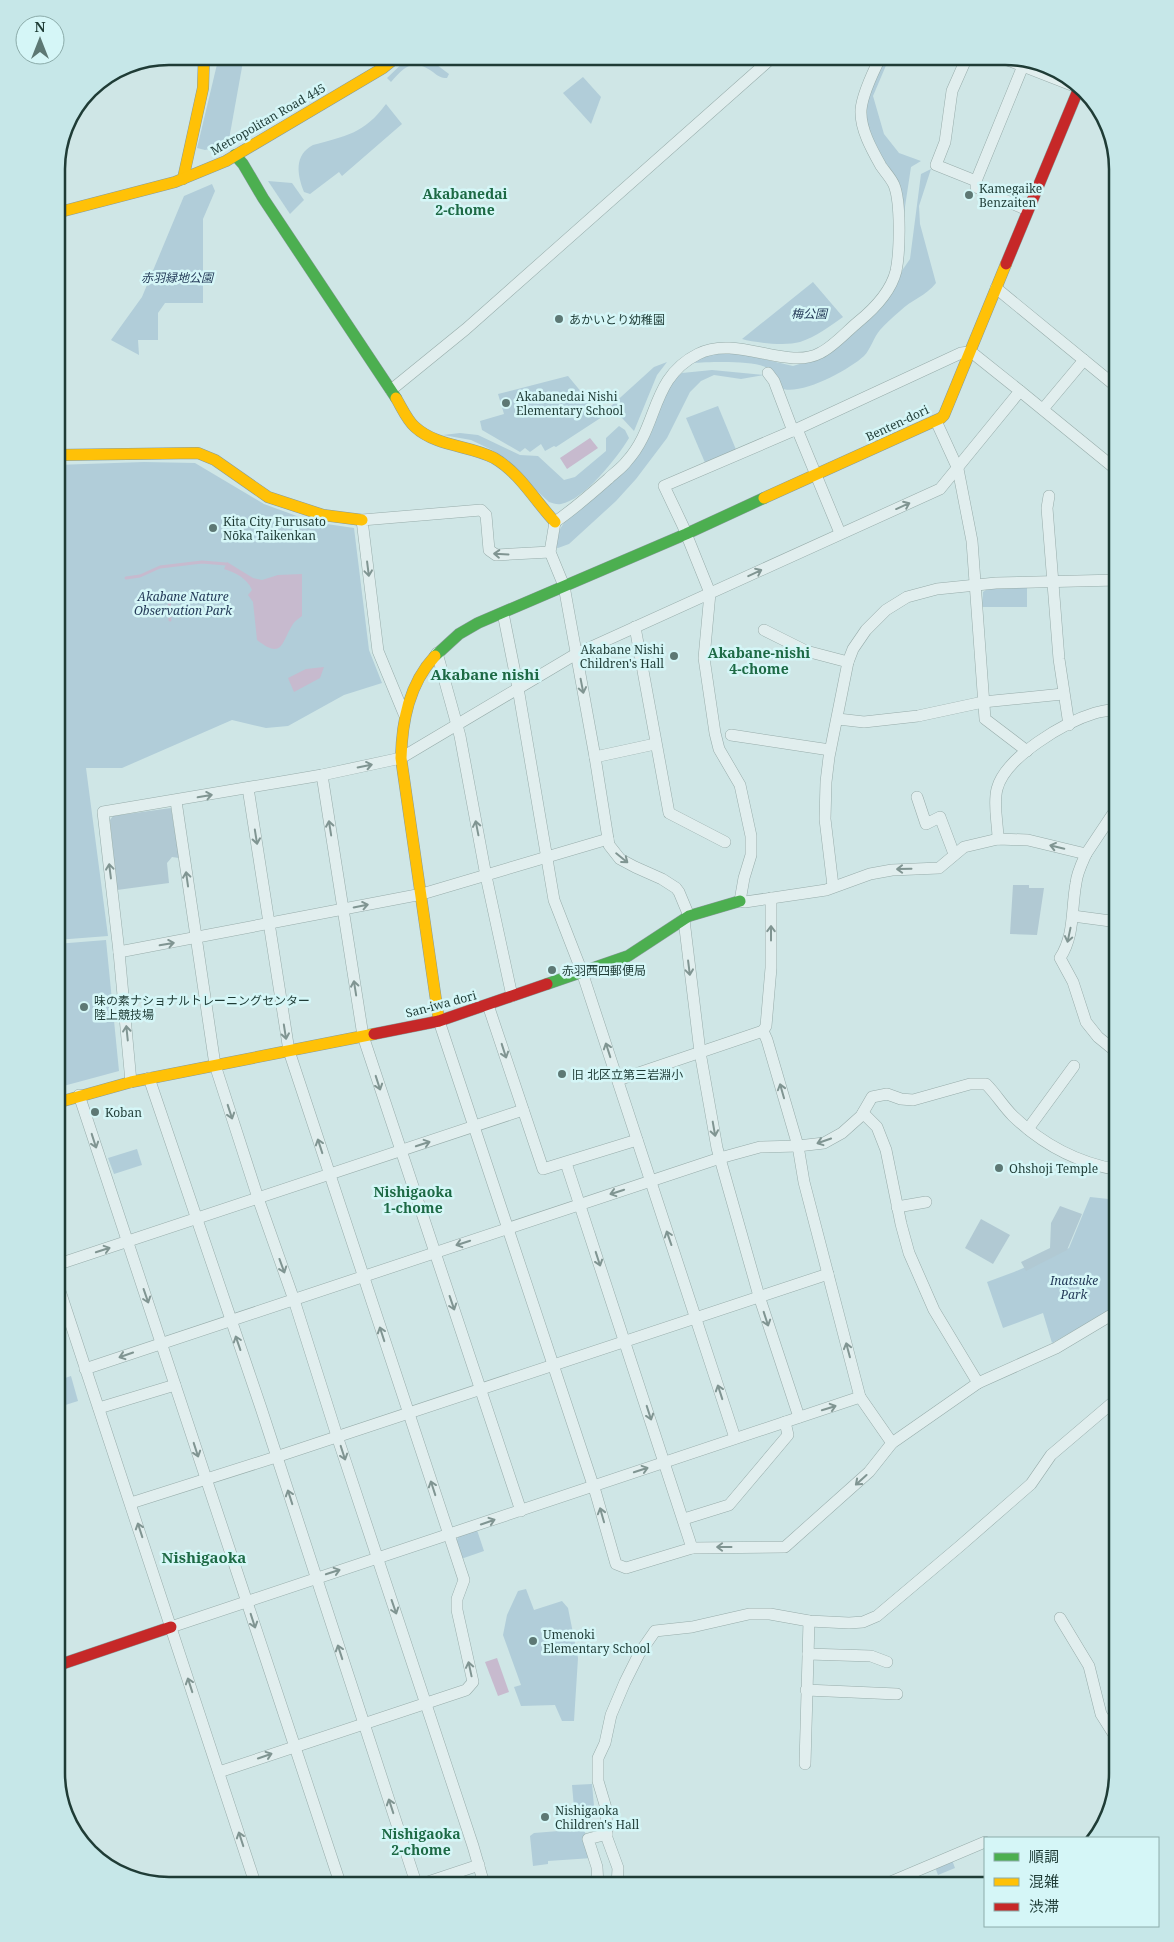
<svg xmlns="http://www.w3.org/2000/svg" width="1174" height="1942" font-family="'Noto Serif','Noto Sans JP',serif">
<rect width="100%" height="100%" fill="#cfe6e6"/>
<g fill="#b1cdd9">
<polygon points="219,56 244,56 228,145 205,150 197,148"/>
<path d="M410 56H425L449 74 447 78C441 78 438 76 433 72 413 58 405 66 391 82L387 78Z"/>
<polygon points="885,56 890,56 873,96 884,134 899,153 921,161 911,167 903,220 885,164 869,133 864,109"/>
<polygon points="583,77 601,97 591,124 563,93"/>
<path d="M386 104 402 124 342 176 339 172 310 194 304 192C297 174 294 155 313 145 345 136 364 134 386 104Z"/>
<path d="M931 169 919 206 920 224 936 283C926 296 911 300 900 311 893 317 886 323 880 330 873 338 871 349 864 356 849 370 799 397 780 388 777 382 773 371 767 368 755 360 708 362 693 363L707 354 737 353 793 366 825 356 899 275 910 259 921 174Z"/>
<polygon points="268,181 292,183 304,200 290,214"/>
<polygon points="212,184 215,191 203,219 203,303 165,303 158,313 158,340 138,340 139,355 111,340 142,297 184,196"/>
<path d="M813 282 843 317C830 326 816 337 800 342 786 346 756 343 742 339Z"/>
<polygon points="667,362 657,375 634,431 611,406 654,367"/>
<polygon points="712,370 764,375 741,379 714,375 701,381 690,392 667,438 636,479 616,501 569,544 558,548 554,547 560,529 565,521 624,471 671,382 682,373"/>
<polygon points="568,376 602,417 556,447 554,446 545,451 541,444 530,452 525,448 520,452 482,430 480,421 504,414 498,394"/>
<polygon points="718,406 737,452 706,465 686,418"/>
<path d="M619 426 625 430 629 438C617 458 584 500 561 504 557 505 553 503 549 502L492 450 471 440 443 435 460 433 478 435 520 455 538 456 564 480 575 477 606 451V438Z"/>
<polygon points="144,462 195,463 264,504 313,522 354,528 369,650 382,683 344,695 288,726 266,728 232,720 122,768 86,768 108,936 56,940 56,465"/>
<polygon points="1027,586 1027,607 982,607 983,592 989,588"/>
<polygon points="106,940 119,1071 56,1088 56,944"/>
<polygon points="137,1149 142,1165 114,1174 108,1158"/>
<polygon points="1090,1197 1118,1200 1118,1306 1052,1343 1043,1313 1003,1328 987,1282 1014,1272 1069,1248"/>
<polygon points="56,1348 65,1377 56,1380"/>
<polygon points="71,1376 78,1401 56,1408 56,1381"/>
<polygon points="477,1530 484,1551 461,1559 456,1542 459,1535"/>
<polygon points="526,1589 534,1610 562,1601 568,1608 578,1658 574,1721 562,1721 555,1705 521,1706 514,1687 521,1685 503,1635 507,1615 518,1591"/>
<polygon points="592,1784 595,1817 575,1819 572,1785"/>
<polygon points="584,1829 592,1858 548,1861 548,1864 533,1866 530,1836 534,1833"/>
<polygon points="952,1860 955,1868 938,1875 935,1867"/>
</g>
<g fill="#b1c9d3">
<polygon points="171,808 179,858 172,857 167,863 169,883 117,890 110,820 113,816"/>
<polygon points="1013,885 1029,885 1029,888 1044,888 1037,935 1010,934"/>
<polygon points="1060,1206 1082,1214 1067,1250 1026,1271 1021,1262 1050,1248 1051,1223"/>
<polygon points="981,1219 1010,1235 993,1264 965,1248"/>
</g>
<g fill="#c7bace">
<polygon points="590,438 598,448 567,469 560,458"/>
<path d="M227 562 253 578 262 580 278 575 302 574V616C299 618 295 621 293 624 281 643 283 660 257 640L253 602 248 595 252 590C247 578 236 573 224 569Z"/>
<polygon points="324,667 320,678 294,692 288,678 306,669"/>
<polygon points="497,1658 509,1692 498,1696 485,1662"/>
</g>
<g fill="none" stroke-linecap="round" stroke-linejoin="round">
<g stroke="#c7bace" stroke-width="3">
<polyline points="126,578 140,576 160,567 202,562 226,564"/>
<polyline points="169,595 170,620"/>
</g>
<defs>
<g id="street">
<polyline points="967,57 952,91 945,142 936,165 976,181 976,187 1027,210"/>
<polyline points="1000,57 1079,88"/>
<polyline points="976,181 1025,61"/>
<polyline points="996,288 1118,388"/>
<polyline points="768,373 774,381 793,431"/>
<polyline points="391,390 466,329 774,56"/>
<polyline points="1020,391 1118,471"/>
<polyline points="1043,409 1084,360"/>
<polyline points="936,421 958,469 972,541 985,719 1027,751"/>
<polyline points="797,429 840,533"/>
<polyline points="1049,496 1047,508 1059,659 1069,725"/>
<polyline points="503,613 518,688 554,900 582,972 735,1438"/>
<polyline points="635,627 669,813 725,842"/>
<polyline points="764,630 806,651 848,662"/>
<polyline points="437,653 460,736 486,876 512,996"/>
<polyline points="404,714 378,651 362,520 481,510 486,515 489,550 496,555 550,552"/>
<polyline points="838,719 864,722 918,716 983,702 1063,694"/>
<polyline points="731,735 830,750"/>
<polyline points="595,757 655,744"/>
<polyline points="322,775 363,1036 521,1511"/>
<polyline points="917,797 926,824 940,817 954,854"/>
<polyline points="176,801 215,1065 258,1198 294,1300 337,1436 473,1846 482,1877 483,1886"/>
<path d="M998 839C998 824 993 805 997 789 1005 757 1065 722 1095 713 1102 711 1110 710 1118 709"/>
<path d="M1086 854C1082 863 1077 873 1076 883 1071 909 1075 935 1060 958L1073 982 1086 1022 1098 1037 1114 1050 1118 1051"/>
<polyline points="833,886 825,819 826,782 829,757 848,662 853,649 866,630 886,610 907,597 937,589 996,583 1118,580"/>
<polyline points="771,898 771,968 766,1026 763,1031 767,1040 798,1146 804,1182 860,1397 892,1443"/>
<path d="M689 916 679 892 676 888 662 879 635 867 620 859 609 845 595 757 564 586 550 552 555 522C574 509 591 494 608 479 614 473 622 468 627 461 659 426 650 378 698 354 736 334 787 371 820 353 833 347 847 331 858 322 874 309 891 291 896 271 900 252 901 202 894 185 891 178 885 172 881 166 872 150 860 129 861 110 862 95 874 70 881 56"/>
<polyline points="1073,916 1118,922"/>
<polyline points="684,920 700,1052 717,1148 759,1296 799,1417"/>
<polyline points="119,952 422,894 608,839"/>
<polyline points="488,1005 543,1169 637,1140"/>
<polyline points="439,1021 596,1494 616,1564 626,1568 692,1548 785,1547 869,1472 892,1443 978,1383 1056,1348 1118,1311"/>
<polyline points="149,1078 261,1408 417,1886"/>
<polyline points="618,1080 763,1031"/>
<polyline points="131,1082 119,952 103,812 322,775 401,758 576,654 940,489 1020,391 975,355 969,352 961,353 797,429 664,486 683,526 710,593 704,658 715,733 719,749 740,785 751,836 751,855 744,878 740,901 745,902 826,890 870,874 892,870 939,868 964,847 998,839 1028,840 1086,854 1118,806"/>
<polyline points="79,1095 341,1886"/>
<polyline points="863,1113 877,1127 886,1150 901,1224 909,1253 934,1310 978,1383"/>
<polyline points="1028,1129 1074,1066"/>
<polyline points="566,1163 692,1548"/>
<polyline points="897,1207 926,1202"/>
<polyline points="56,1265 523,1110"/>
<polyline points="56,1279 256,1886"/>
<path d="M85 1369 720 1158 760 1147 798 1146 824 1143 842 1133 861 1116 872 1097 887 1094 901 1099 913 1100 970 1084H986C996 1094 1003 1106 1013 1116 1042 1144 1078 1163 1118 1170"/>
<polyline points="99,1408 175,1385"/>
<polyline points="131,1503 276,1457 828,1274"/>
<polyline points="684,1519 729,1505 788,1435 785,1422"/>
<polyline points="1060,1618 1089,1666 1101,1714 1118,1741"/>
<polyline points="171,1627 860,1397"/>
<polyline points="808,1654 871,1656 887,1662"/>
<polyline points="806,1690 897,1694"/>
<polyline points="805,1764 809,1621"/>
<polyline points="219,1772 466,1690 473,1682 457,1610 457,1599 464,1580 289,1051 248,788"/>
<polyline points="416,1886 479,1865"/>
<polyline points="598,1886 597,1867 588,1839 607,1834"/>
<polyline points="617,1886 618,1868 607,1838 606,1808 598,1781 598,1758 605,1743 611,1715 625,1682 639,1654 655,1631 692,1627 749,1614 770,1614 809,1621 849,1623 863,1622 877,1616 960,1546 1031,1484 1051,1455 1118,1398"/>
<polyline points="881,1886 985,1842"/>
</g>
<g id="fast">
<polyline points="235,155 243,164 263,198 396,398"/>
<polyline points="435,656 459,634 478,623 686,534 764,498"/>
<polyline points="547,984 628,956 689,916 740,901"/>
</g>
<g id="slow">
<polyline points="183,179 203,88 204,56"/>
<polyline points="56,213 175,182 226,161 383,68 398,56"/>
<path d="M396 398C402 408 407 420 415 427 437 447 469 445 494 458 520 473 535 501 555 522"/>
<polyline points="56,455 198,453 215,460 268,497 323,515 362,520"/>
<polyline points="764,498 941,418 944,415 1006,264"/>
<path d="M435 656C409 684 402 721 401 758L439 1021"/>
<polyline points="56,1103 131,1082 374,1034"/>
</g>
<g id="jam">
<polyline points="1006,264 1079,88"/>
<polyline points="374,1034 439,1021 547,984"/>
<polyline points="56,1666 171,1627"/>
</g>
</defs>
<use href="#street" stroke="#97acaa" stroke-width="12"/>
<use href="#fast" stroke="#889b9a" stroke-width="12"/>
<use href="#slow" stroke="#889b9a" stroke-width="12"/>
<use href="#jam" stroke="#889b9a" stroke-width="12"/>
<use href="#street" stroke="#e1eeee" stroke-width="11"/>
<use href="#fast" stroke="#4caf50" stroke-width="11"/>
<use href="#slow" stroke="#ffc107" stroke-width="11"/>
<use href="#jam" stroke="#c62828" stroke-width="11"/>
</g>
<defs><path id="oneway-shaft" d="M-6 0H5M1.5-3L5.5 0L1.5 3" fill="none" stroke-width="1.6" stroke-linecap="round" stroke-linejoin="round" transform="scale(1.25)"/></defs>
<g stroke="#809592">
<use href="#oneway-shaft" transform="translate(903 506) rotate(-24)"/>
<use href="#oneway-shaft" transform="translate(501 554) rotate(-177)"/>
<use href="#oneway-shaft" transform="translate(368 569) rotate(83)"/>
<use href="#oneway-shaft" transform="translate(755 573) rotate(-25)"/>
<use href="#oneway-shaft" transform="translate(582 686) rotate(79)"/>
<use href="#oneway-shaft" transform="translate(365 766) rotate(-12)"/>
<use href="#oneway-shaft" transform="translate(205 796) rotate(-10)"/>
<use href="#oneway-shaft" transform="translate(330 828) rotate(-99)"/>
<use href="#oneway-shaft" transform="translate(477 828) rotate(-101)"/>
<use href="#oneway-shaft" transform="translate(256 837) rotate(81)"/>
<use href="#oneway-shaft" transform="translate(1057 847) rotate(-167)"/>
<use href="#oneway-shaft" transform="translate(622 858) rotate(39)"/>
<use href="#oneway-shaft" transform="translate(904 869) rotate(179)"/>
<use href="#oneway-shaft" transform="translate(110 871) rotate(-97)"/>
<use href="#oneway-shaft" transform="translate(187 879) rotate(-98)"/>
<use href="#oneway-shaft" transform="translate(361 906) rotate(-11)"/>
<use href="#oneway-shaft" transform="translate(771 933) rotate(-90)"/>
<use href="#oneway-shaft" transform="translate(1069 935) rotate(102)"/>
<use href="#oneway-shaft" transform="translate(167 944) rotate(-10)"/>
<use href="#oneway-shaft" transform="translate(689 968) rotate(83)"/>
<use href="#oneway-shaft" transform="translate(355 988) rotate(-99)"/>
<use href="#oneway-shaft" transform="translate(285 1032) rotate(81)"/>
<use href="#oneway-shaft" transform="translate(127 1033) rotate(-96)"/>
<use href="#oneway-shaft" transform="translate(608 1050) rotate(-108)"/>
<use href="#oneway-shaft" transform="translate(504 1051) rotate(72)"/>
<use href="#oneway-shaft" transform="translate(378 1083) rotate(72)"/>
<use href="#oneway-shaft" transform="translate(782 1091) rotate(-106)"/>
<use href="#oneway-shaft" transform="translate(230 1112) rotate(72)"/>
<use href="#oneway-shaft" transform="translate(714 1129) rotate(80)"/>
<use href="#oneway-shaft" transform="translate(94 1141) rotate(72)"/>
<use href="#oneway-shaft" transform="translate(824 1141) rotate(161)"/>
<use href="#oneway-shaft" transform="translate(423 1144) rotate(-18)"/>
<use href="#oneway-shaft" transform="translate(320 1146) rotate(-108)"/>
<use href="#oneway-shaft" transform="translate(617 1192) rotate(162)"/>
<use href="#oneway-shaft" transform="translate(669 1238) rotate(-109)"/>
<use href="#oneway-shaft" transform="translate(463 1243) rotate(162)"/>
<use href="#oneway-shaft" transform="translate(103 1250) rotate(-18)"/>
<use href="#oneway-shaft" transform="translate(598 1259) rotate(72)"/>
<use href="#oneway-shaft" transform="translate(282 1266) rotate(70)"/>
<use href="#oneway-shaft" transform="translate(146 1296) rotate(71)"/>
<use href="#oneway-shaft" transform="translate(452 1303) rotate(71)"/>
<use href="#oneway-shaft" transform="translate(766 1319) rotate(72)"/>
<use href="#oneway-shaft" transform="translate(382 1334) rotate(-108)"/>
<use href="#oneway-shaft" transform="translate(238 1343) rotate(-109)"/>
<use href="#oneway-shaft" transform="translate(848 1350) rotate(-105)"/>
<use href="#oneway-shaft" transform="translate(126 1355) rotate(161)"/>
<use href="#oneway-shaft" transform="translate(720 1392) rotate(-108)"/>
<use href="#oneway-shaft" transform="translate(829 1408) rotate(-17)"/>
<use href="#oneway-shaft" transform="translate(649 1413) rotate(72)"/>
<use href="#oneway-shaft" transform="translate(196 1450) rotate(72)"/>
<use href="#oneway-shaft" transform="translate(343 1453) rotate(72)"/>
<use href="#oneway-shaft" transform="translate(641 1470) rotate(-18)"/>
<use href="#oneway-shaft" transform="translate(861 1480) rotate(138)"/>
<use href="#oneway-shaft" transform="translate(433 1488) rotate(-108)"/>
<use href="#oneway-shaft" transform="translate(290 1497) rotate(-108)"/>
<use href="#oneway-shaft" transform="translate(602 1515) rotate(-106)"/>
<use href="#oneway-shaft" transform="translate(488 1522) rotate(-19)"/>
<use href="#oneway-shaft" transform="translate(140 1530) rotate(-108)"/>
<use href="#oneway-shaft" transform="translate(724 1547) rotate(180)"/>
<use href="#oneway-shaft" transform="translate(333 1572) rotate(-18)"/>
<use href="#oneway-shaft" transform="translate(394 1607) rotate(71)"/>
<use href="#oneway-shaft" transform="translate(253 1621) rotate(72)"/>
<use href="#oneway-shaft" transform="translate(340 1652) rotate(-108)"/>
<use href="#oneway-shaft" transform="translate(470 1669) rotate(-102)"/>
<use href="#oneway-shaft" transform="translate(190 1685) rotate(-108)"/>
<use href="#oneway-shaft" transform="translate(265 1756) rotate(-19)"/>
<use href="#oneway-shaft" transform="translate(391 1806) rotate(-108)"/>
<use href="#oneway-shaft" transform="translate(241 1839) rotate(-108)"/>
</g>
<g fill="#5d7874" stroke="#d5f6f7" stroke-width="2">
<circle cx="969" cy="195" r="5"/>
<circle cx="559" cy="319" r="5"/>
<circle cx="506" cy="403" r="5"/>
<circle cx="213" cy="528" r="5"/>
<circle cx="674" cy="656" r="5"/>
<circle cx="552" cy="970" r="5"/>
<circle cx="84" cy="1007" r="5"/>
<circle cx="562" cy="1074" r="5"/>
<circle cx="95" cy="1112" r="5"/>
<circle cx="999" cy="1168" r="5"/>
<circle cx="533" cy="1641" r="5"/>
<circle cx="545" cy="1817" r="5"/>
</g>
<g text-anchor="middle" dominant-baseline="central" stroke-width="5" stroke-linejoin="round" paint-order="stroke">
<g font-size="12" fill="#1f3c36" stroke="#d5f6f7">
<text transform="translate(268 119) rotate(-30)">Metropolitan Road 445</text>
<text transform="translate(897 423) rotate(-25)">Benten-dori</text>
<text transform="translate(441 1004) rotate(-15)">San-iwa dori</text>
</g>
<g font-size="12" fill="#1f3c36" stroke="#d5f6f7" text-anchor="start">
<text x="979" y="188">Kamegaike<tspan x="979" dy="14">Benzaiten</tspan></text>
<text x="569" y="319">あかいとり幼稚園</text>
<text x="516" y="396">Akabanedai Nishi<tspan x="516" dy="14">Elementary School</tspan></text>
<text x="223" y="521">Kita City Furusato<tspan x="223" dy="14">Nōka Taikenkan</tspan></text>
<text x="664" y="649" text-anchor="end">Akabane Nishi<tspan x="664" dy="14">Children's Hall</tspan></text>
<text x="562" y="970">赤羽西四郵便局</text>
<text x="94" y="1000">味の素ナショナルトレーニングセンター<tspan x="94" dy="14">陸上競技場</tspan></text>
<text x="572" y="1074">旧 北区立第三岩淵小</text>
<text x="105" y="1112">Koban</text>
<text x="1009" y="1168">Ohshoji Temple</text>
<text x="543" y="1634">Umenoki<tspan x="543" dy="14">Elementary School</tspan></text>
<text x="555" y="1810">Nishigaoka<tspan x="555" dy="14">Children's Hall</tspan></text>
</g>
<g font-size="12" font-style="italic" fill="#253b59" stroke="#d5f6f7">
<text x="177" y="277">赤羽緑地公園</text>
<text x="809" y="313">梅公園</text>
<text x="183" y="596">Akabane Nature<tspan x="183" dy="14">Observation Park</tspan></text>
<text x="1074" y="1280">Inatsuke<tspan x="1074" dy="14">Park</tspan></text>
</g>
<g font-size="14" font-weight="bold" fill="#1d6a45" stroke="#d5f6f7">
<text x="465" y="193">Akabanedai<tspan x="465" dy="16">2-chome</tspan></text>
<text x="759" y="652">Akabane-nishi<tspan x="759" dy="16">4-chome</tspan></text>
<text x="413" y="1191">Nishigaoka<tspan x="413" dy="16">1-chome</tspan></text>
<text x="421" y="1833">Nishigaoka<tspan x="421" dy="16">2-chome</tspan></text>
</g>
<g font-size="15" font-weight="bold" fill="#1d6a45" stroke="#d5f6f7">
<text x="485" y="674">Akabane nishi</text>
<text x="204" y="1557">Nishigaoka</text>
</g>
</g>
<path d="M0 0H1174V1942H0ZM169 65H1005A104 104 0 0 1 1109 169V1773A104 104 0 0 1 1005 1877H169A104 104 0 0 1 65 1773V169A104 104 0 0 1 169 65Z" fill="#c6e7e8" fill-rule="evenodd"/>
<path fill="none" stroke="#1f3c36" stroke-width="2.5" d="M169 65H1005A104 104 0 0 1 1109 169V1773A104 104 0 0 1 1005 1877H169A104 104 0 0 1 65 1773V169A104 104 0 0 1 169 65Z"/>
<rect x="984" y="1837" width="175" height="90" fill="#d5f6f7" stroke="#8cacaa"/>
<rect x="994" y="1853" width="25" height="8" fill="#4caf50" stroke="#8cacaa"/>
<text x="1029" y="1862" font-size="15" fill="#1f3c36">順調</text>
<rect x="994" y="1878" width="25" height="8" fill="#ffc107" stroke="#8cacaa"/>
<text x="1029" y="1887" font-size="15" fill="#1f3c36">混雑</text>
<rect x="994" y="1903" width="25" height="8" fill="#c62828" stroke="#8cacaa"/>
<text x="1029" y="1912" font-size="15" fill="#1f3c36">渋滞</text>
<g transform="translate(40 40)"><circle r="24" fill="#d5f6f7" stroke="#8cacaa"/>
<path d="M0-4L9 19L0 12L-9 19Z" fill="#5d7874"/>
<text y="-8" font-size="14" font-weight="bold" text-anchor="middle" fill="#1f3c36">N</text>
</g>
</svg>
